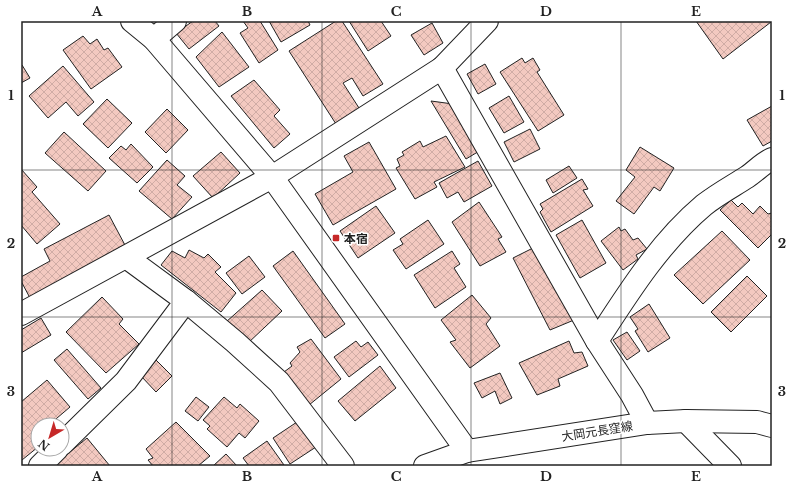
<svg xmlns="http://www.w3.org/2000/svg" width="793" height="487" font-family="'Libre Baskerville','Noto Sans JP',serif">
<defs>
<pattern id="building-cross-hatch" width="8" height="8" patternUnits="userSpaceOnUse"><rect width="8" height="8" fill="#f3c9c0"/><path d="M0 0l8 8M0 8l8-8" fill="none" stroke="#d0aca5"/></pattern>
</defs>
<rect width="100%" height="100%" fill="#fff"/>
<g fill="url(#building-cross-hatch)" stroke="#222">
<polygon points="193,21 215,21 219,26 189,49 176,33"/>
<polygon points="243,21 260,21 278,50 259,63 240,33 248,28"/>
<polygon points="269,21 308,21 310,25 281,42"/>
<polygon points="336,21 342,21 383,84 363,96 352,78 343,83 359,108 336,124 289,51"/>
<polygon points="349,21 381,21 391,36 368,51"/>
<polygon points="696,21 770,21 771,22 723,59"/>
<polygon points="432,23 443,43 424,55 411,35"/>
<polygon points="222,32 249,67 219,87 196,57"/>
<polygon points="83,36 90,44 97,39 104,50 108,48 122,67 91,89 63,50"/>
<polygon points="522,58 525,63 533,58 540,70 537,72 564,115 538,131 500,72"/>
<polygon points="485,64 496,84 478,94 467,74"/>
<polygon points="22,65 30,78 21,83 21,66"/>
<polygon points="63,66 94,102 78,116 66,102 48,118 29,96"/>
<polygon points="254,80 280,110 274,116 290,134 274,148 231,96"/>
<polygon points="509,96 524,122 504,133 489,108"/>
<polygon points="107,99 132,123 108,148 83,124"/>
<polygon points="431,101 453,104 481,150 466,159"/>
<polygon points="772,106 772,141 763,146 747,120"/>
<polygon points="167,109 188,130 166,153 145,132"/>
<polygon points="530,129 540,149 514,162 504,142"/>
<polygon points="64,132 106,171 88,191 45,153"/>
<polygon points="446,136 465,167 434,182 437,187 415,199 396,168 400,166 397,159 404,155 402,152 420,141 423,147"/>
<polygon points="369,142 396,189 333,225 315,194 353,172 344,156"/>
<polygon points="131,144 153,167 137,183 109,158 121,146 126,150"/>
<polygon points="640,147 674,168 660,191 654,187 634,214 616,201 635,177 626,170"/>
<polygon points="221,152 240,173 213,198 193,176"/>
<polygon points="167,160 185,176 177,185 192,197 172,219 139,191"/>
<polygon points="478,161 492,186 464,202 458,192 447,198 439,183"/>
<polygon points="569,166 577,178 553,193 546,180"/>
<polygon points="21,169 37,187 32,192 60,224 37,244 21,225"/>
<polygon points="582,179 588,189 583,190 593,206 551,232 540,212 543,209 540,204"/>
<polygon points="731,200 738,207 742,203 753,214 760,206 768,214 772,213 772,234 758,248 720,210"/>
<polygon points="479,202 502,237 498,239 506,252 480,266 452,222"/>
<polygon points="376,206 395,233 358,258 340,231"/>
<polygon points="109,215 126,247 30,298 21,281 21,277 50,261 44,249"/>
<polygon points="428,220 444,244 406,269 393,250 403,244 400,239"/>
<polygon points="582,220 606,263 580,278 556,235"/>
<polygon points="619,227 621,231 625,229 633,240 638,238 647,249 636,255 638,259 623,270 601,241"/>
<polygon points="722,231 750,260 703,304 674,275"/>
<polygon points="533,248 574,320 550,330 513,258"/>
<polygon points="189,250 204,258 208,254 221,267 215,272 236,293 221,312 161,265 172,251 185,258"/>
<polygon points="293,251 345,324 325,338 273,266"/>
<polygon points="452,251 460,264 454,268 466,287 435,308 414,275"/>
<polygon points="249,256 265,277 242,294 226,273"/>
<polygon points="747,276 767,296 731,332 711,312"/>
<polygon points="262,290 282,311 247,344 226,322"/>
<polygon points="472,295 491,318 486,324 500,346 470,368 450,342 456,340 441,320"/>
<polygon points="102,297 123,319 119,324 139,344 106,373 66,332"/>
<polygon points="649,304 670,338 648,352 635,331 638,329 630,317"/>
<polygon points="41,318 51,335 21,353 21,330"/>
<polygon points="627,332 640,351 627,360 613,340"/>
<polygon points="311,339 341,379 309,405 284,372 292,366 290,363 300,352 297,347"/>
<polygon points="356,341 361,347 368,342 378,355 349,377 334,357"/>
<polygon points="569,341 574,353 582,352 588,366 558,379 560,386 537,395 519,363"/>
<polygon points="67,349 101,388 88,399 54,360"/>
<polygon points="156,360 172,376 156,392 141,376"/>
<polygon points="380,366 396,388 355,421 338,401"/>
<polygon points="500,373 512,398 500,404 495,391 482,398 474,383"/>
<polygon points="47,380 70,407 50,424 52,425 38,425 38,447 22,460 21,459 21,402"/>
<polygon points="196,397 209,407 198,421 185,411"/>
<polygon points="224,397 237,408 240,404 259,421 245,438 239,433 227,447 207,429 210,426 203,420"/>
<polygon points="176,422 210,456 198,466 153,466 148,460 153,458 146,449"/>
<polygon points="297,422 316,447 290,464 273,438"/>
<polygon points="87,438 110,466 55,466 54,465"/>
<polygon points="267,441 284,465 249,466 243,458"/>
<polygon points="226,454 237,466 213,466"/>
</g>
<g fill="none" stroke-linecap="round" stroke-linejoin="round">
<defs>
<g id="minor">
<polyline points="154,39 175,21"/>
<polyline points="442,68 597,341 632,395 647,423"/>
<polyline points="186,301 235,342 279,382 343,466"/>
<polyline points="21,314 272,177 442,68 487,21"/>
<path d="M597 341C628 293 660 242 704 205 718 194 733 186 747 177 756 171 763 163 772 159"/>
<polyline points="686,421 730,466"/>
<polyline points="62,444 126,381 186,301 126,257"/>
<polyline points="40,466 57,449"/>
</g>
<polyline id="tertiary" points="132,21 154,39 272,177 467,451"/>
<polyline id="primary" points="425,466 467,451 647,423 686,421 757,422 772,426"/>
</defs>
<use href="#minor" stroke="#222" stroke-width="24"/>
<use href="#tertiary" stroke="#222" stroke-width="24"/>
<use href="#primary" stroke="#222" stroke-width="24"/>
<use href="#minor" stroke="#fff" stroke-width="22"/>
<use href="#tertiary" stroke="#fff" stroke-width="22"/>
<use href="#primary" stroke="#fff" stroke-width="22"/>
</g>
<path fill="none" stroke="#222" stroke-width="1" stroke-opacity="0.55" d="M172 21V466M322 21V466M471 21V466M621 21V466M21 170H772M21 317H772"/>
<rect fill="#c62828" stroke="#fff" stroke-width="1.5" x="332" y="234" width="8" height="8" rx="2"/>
<g text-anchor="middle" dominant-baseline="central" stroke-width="3" stroke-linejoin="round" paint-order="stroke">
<g font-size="12" font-weight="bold" fill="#222" stroke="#fff" text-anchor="start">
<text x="344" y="238">本宿</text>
</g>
<g font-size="12" fill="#222" stroke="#fff">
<text transform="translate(597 431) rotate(-9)">大岡元長窪線</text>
</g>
</g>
<rect width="793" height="487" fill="none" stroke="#ffffff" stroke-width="44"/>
<g transform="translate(50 437) rotate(218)"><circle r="19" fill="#ffffff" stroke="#a7a7a7"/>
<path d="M0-3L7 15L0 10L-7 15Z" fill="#c62828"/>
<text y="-6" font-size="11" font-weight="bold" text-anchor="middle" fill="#222222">N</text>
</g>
<rect x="22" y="22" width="749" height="443" fill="none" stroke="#222" stroke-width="1.5"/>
<g font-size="13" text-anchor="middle" font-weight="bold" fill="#222">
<text x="97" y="16">A</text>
<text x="247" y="16">B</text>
<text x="396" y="16">C</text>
<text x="546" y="16">D</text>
<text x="696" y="16">E</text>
<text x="11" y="100">1</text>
<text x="782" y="100">1</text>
<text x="11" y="248">2</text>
<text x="782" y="248">2</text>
<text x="11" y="396">3</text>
<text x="782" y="396">3</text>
<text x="97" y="481">A</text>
<text x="247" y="481">B</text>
<text x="396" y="481">C</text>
<text x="546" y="481">D</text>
<text x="696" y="481">E</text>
</g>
</svg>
